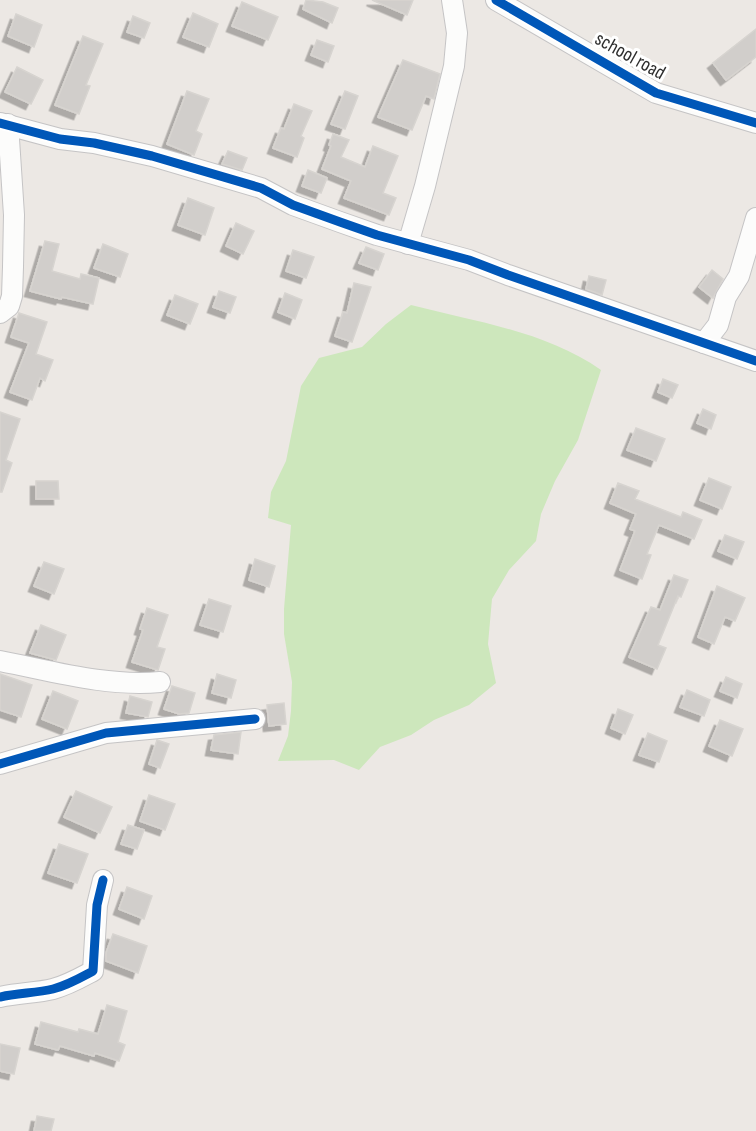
<svg xmlns="http://www.w3.org/2000/svg" width="756" height="1131" font-family="'Sofia Sans Condensed',sans-serif">
<defs>
<filter id="shadow"><feDropShadow dx="-5.5" dy="5.5" stdDeviation="0" flood-color="#0004"/></filter>
</defs>
<rect width="100%" height="100%" fill="#ece8e4"/>
<path fill="#cde7bc" d="M411 305C476 322 545 331 601 370L578 440 555 481 541 514 536 541 509 570 492 599 488 644 496 683 469 705 434 720 411 735 380 747 359 770 334 760 278 761 288 736 291 711 292 682 284 634V609L291 525 268 518 271 492 286 461 301 386 319 358 362 347 386 324Z"/>
<g fill="#d1cecb" stroke="#d7d4d0" stroke-width="1.5" filter="url(#shadow)">
<polygon points="306,0 323,2 338,8 332,23 303,9"/>
<polygon points="372,0 413,0 407,15"/>
<polygon points="242,2 278,17 268,40 232,26"/>
<polygon points="193,13 218,24 209,47 183,37"/>
<polygon points="16,14 42,25 34,47 8,36"/>
<polygon points="133,16 150,23 144,38 127,32"/>
<polygon points="756,29 756,57 726,80 713,63"/>
<polygon points="83,36 103,44 86,85 90,86 79,114 55,105"/>
<polygon points="317,40 334,46 328,62 311,55"/>
<polygon points="403,60 440,74 434,99 426,96 412,130 378,117"/>
<polygon points="17,67 43,80 31,104 5,92"/>
<polygon points="187,91 209,99 196,131 202,134 194,155 167,144"/>
<polygon points="345,91 358,96 345,129 331,124"/>
<polygon points="294,104 312,111 301,136 304,138 297,157 273,148 281,128 284,129"/>
<polygon points="333,134 349,140 341,157 365,167 373,146 398,156 383,193 396,198 389,215 344,198 351,181 322,169 331,146 329,145"/>
<polygon points="228,151 247,158 242,170 222,164"/>
<polygon points="308,170 327,178 321,193 302,186"/>
<polygon points="188,198 214,208 205,235 178,225"/>
<polygon points="236,223 254,231 243,254 226,246"/>
<polygon points="45,241 59,244 52,271 80,279 81,274 99,278 93,304 62,297 61,299 30,291"/>
<polygon points="103,244 128,254 120,277 94,268"/>
<polygon points="366,247 384,254 378,270 359,263"/>
<polygon points="293,250 314,257 306,278 286,271"/>
<polygon points="712,270 723,279 713,298 699,287"/>
<polygon points="589,276 606,280 602,295 586,289"/>
<polygon points="354,283 371,287 352,342 335,336 343,312 347,313"/>
<polygon points="219,291 236,297 230,313 213,307"/>
<polygon points="285,293 302,300 295,319 278,312"/>
<polygon points="175,295 198,304 190,324 167,315"/>
<polygon points="19,313 47,322 36,354 53,360 45,381 40,378 32,400 10,392 29,343 11,337"/>
<polygon points="663,379 678,385 672,398 658,392"/>
<polygon points="703,409 716,415 711,429 697,423"/>
<polygon points="0,412 20,419 6,460 12,463 2,492 0,492"/>
<polygon points="636,428 665,439 656,461 627,450"/>
<polygon points="709,478 731,487 722,509 700,500"/>
<polygon points="36,481 58,481 59,499 36,499"/>
<polygon points="618,483 639,491 635,499 681,517 683,512 702,520 694,539 659,525 647,554 651,555 642,579 620,570 635,531 630,529 636,514 610,503"/>
<polygon points="725,535 744,542 737,559 718,551"/>
<polygon points="255,559 275,566 269,587 249,580"/>
<polygon points="44,562 64,569 54,594 34,586"/>
<polygon points="674,575 688,580 681,597 678,596 658,645 666,648 657,669 629,657 651,607 660,610"/>
<polygon points="717,586 745,598 735,621 725,617 714,644 698,637"/>
<polygon points="209,599 231,606 223,632 200,625"/>
<polygon points="147,608 168,615 157,647 165,649 158,670 132,662 143,630 140,629"/>
<polygon points="41,625 66,635 56,660 30,653"/>
<polygon points="0,674 32,685 21,717 0,710"/>
<polygon points="217,674 236,680 231,698 212,693"/>
<polygon points="726,677 742,684 737,698 720,691"/>
<polygon points="172,686 195,693 189,713 179,714 164,709"/>
<polygon points="687,690 710,700 704,716 680,707"/>
<polygon points="53,691 78,701 67,729 42,719"/>
<polygon points="130,696 152,702 148,717 126,713"/>
<polygon points="284,703 286,724 269,726 267,705"/>
<polygon points="618,709 633,715 625,734 611,728"/>
<polygon points="720,720 743,729 732,756 709,746"/>
<polygon points="241,732 238,754 211,750 214,735"/>
<polygon points="648,733 667,741 659,762 639,755"/>
<polygon points="157,740 169,744 160,768 149,764"/>
<polygon points="76,791 112,807 100,833 64,817"/>
<polygon points="149,795 175,804 165,830 140,821"/>
<polygon points="128,825 144,830 137,849 121,844"/>
<polygon points="59,844 88,854 77,883 48,873"/>
<polygon points="127,887 152,896 144,919 119,909"/>
<polygon points="113,934 147,946 138,973 106,961 106,953"/>
<polygon points="107,1005 127,1011 118,1042 125,1045 119,1061 95,1053 94,1056 60,1046 58,1050 35,1044 41,1022 78,1032 79,1029 98,1034"/>
<polygon points="0,1044 20,1048 14,1074 0,1071"/>
<polygon points="37,1116 54,1119 51,1131 34,1131"/>
</g>
<g fill="none" stroke-linecap="round" stroke-linejoin="round">
<defs>
<g id="minor">
<polyline points="496,0 656,93 756,123"/>
<polyline points="0,123 60,139 94,143 152,156 261,188 293,205 340,222 377,235 469,260 508,275 756,361"/>
<polyline points="408,244 425,186 454,66 457,33 452,0"/>
<polyline points="0,313 9,306 12,296 13,267 14,215 8,124"/>
<polyline points="704,343 718,325 726,297 739,276 756,218"/>
<path d="M0 661C52 671 107 687 160 682"/>
<polyline points="0,764 106,733 255,719"/>
<path d="M0 997C17 993 37 993 53 989 68 985 80 978 93 971L97 905 103 880"/>
</g>
</defs>
<use href="#minor" stroke="#c5c4c5" stroke-width="22"/>
<use href="#minor" stroke="#fcfcfb" stroke-width="20"/>
<defs>
<g id="cycleway">
<polyline points="496,0 656,93 756,123"/>
<polyline points="0,123 60,139 94,143 152,156 261,188 293,205 340,222 377,235 469,260 508,275 756,361"/>
<polyline points="0,764 106,733 255,719"/>
<path d="M0 997C17 993 37 993 53 989 68 985 80 978 93 971L97 905 103 880"/>
</g>
</defs>
<use href="#cycleway" stroke="#fff" stroke-width="13"/>
<use href="#cycleway" stroke="#0057b8" stroke-width="9"/>
</g>
<g text-anchor="middle" dominant-baseline="central" stroke-width="6" stroke-linejoin="round" paint-order="stroke">
<g font-size="20" fill="#2e2e2e" stroke="#fff">
<text transform="translate(630 56) rotate(29)">school road</text>
</g>
</g>
</svg>
